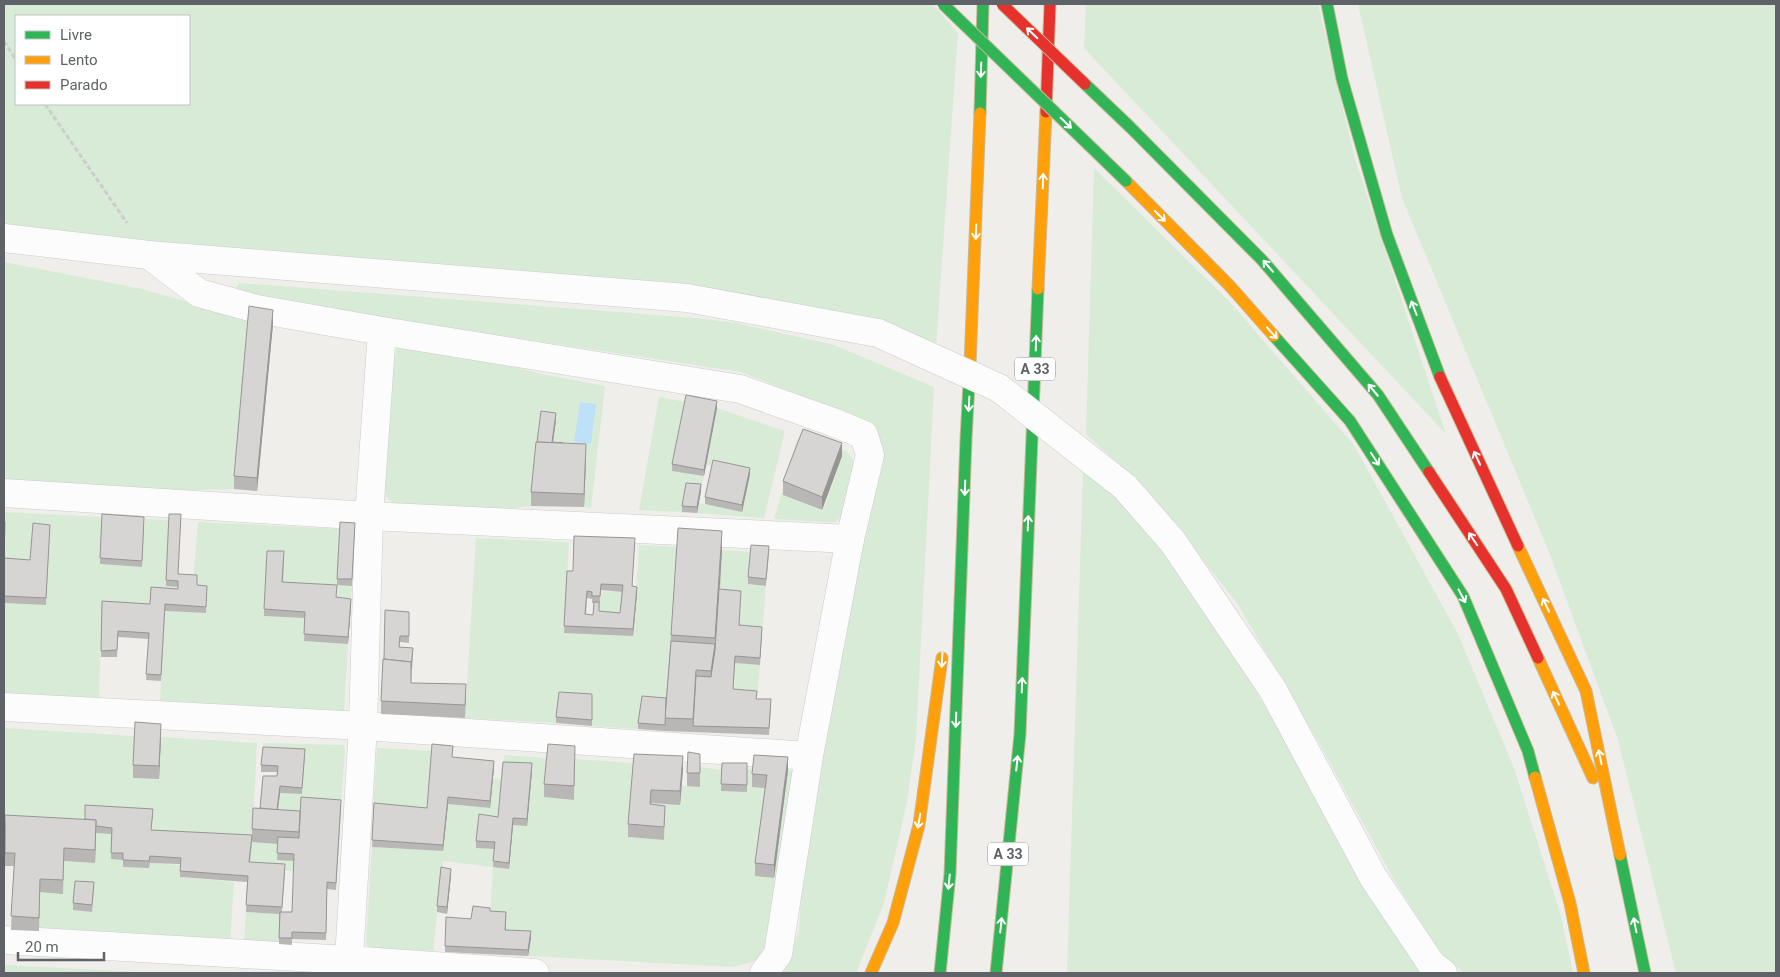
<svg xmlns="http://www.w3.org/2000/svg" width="1780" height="977" font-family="Roboto,sans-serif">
<rect width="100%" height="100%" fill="#efeeea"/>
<g fill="#d8ebd6" fill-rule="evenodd">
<path d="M4 4H933L958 33 935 360 687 298 4 238ZM16 16H189V104H16Z"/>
<polygon points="1086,4 1318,4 1355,159 1446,434 1084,48"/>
<polygon points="1358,4 1776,4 1776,973 1676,973 1618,740 1549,552 1402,198"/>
<polygon points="1094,168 1229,301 1354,445 1458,634 1514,768 1561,916 1573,973 1464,973 1438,950 1393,878 1319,743 1237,603 1150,493 1086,434"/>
<polygon points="4,262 142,289 249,319 234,489 116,492 4,485"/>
<polygon points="240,283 695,318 736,323 834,345 934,387 916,739 907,802 884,903 856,973 780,973 784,968 799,932 805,830 871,500 850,415 741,372 244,297 236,287"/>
<polygon points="407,341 546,375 605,386 591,508 584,507 585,452 536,455 531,506 482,512 400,508 387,498 379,482 382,424 397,348"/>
<polygon points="659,397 686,402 704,476 701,491 686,490 682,512 639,510"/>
<polygon points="717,408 785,431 764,518 697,513 699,503 742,511 749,474 706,465"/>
<polygon points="797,439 803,442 783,495 823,511 842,456 815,441 847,451 854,462 841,517 835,522 826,522 774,519"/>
<polygon points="1083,471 1140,518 1223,632 1346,851 1425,973 1067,973"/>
<polygon points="4,512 102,517 100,564 141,567 145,519 169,520 178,587 178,595 150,610 102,608 99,698 4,693 4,603 46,605 50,532 30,567 4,565"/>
<polygon points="198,522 340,529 337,585 352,586 351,605 336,604 337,592 282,588 267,558 264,616 305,618 304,641 348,644 344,712 160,702 165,611 205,613 193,582"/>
<polygon points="476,538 569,542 564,632 633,636 639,545 678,547 667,705 638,729 592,726 559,699 556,723 465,718"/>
<polygon points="722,550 751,552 748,584 766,586 762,634 739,631 719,596"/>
<polygon points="601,591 623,592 620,620 599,618"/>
<polygon points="735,663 760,665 757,698 733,696"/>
<polygon points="4,728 135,736 133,778 159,779 161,737 257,743 252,842 278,844 294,861 294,871 249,869 251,842 151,837 152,816 85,832 4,828"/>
<polygon points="263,743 343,745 345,748 341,807 301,803 300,824 276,822 280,793 302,794 263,753"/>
<polygon points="377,748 432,751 427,815 373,810"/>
<polygon points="504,755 548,758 545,797 573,800 575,759 634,763 628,837 664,840 650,817 651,803 680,804 681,786 700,786 700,767 722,770 747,792 747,770 754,768 767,788 755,876 773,878 788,770 799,773 770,951 756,961 733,967 528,956 530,938 505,937 490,917 493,867 443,861 433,951 371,948 366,944 372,847 443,851 448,804 490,808 493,778 502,779 498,824 476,848 495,849 509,869 513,825 527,826 503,768"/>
<polygon points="96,833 112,834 123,860 149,868 150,863 181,865 180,877 234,882 230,942 39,931 40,892 64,861 95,863"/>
<polygon points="246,912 282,914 279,944 244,943"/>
<polygon points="4,965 157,973 4,973"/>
</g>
<polygon fill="#bfe0f9" points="580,402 596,404 591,444 574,442"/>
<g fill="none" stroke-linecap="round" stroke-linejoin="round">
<defs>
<g id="street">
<polyline points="4,238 149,255 687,298 878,333"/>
<polyline points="149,255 199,293 257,309 382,331 740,389 833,422 864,435 870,455 850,539 809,756 778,954 764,973"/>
<polyline points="1125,487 1173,542 1273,690 1373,877 1432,965 1443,973"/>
<polyline points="4,493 369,516 850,539"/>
<polyline points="4,707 363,726 809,756"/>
<polyline points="4,940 349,960 535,973"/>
<polyline points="349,960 363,726 369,516 382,331"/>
</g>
<g id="fast">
<polyline points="1327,4 1342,79 1387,235 1440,377"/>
<polyline points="980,113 983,4"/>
<polyline points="1130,127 1262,260 1378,395 1429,472"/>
<polyline points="1274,336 1350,421 1463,596 1528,751 1535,777"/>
<polyline points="1620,855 1645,973"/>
<polyline points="940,973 950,874 966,439 970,365"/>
<polyline points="996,973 1020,734 1038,289"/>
</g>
<g id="slow">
<polyline points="1126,181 1229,285 1274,336"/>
<polyline points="1038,289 1046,112"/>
<polyline points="970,365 980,113"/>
<polyline points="1518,546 1586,691 1620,855"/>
<polyline points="1538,658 1593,778"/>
<polyline points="1535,777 1570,903 1584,973"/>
<polyline points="871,973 893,923 919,825 942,658"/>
</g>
<g id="jam">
<polyline points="1046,112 1050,4"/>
<polyline points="1440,377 1518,546"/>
<polyline points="1429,472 1506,589 1538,658"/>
</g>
</defs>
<use href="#street" stroke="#cbcccc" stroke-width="29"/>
<use href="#fast" stroke="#c8b996" stroke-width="13"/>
<use href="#slow" stroke="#c8b996" stroke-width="13"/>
<use href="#jam" stroke="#c8b996" stroke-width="13"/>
<g stroke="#cacfcc" stroke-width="3" stroke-dasharray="5 2.5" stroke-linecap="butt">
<polyline points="4,41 16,60"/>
<polyline points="45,104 127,223"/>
</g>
<use href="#street" stroke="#fdfcfc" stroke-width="28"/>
<use href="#fast" stroke="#30b455" stroke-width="11"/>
<use href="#slow" stroke="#ff9f0a" stroke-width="11"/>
<use href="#jam" stroke="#e5322d" stroke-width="11"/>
<defs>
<polyline id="street-bridge" points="878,333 999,388 1125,487"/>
<g id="fast-bridge">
<polyline points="943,4 1126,181"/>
<polyline points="1085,84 1130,127"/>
</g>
<polyline id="jam-bridge" points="1002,4 1085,84"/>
</defs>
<use href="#street-bridge" stroke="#cbcccc" stroke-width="29" stroke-linecap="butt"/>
<use href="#fast-bridge" stroke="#c8b996" stroke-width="13" stroke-linecap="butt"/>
<use href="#jam-bridge" stroke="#c8b996" stroke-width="13" stroke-linecap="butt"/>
<use href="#street-bridge" stroke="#fdfcfc" stroke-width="28"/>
<use href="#fast-bridge" stroke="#30b455" stroke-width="11"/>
<use href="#jam-bridge" stroke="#e5322d" stroke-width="11"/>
</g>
<g fill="#b8b7b5" fill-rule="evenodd">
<polygon points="273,324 257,491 234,489 234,476"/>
<polygon points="717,408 704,476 672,471 672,464"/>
<polygon points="556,420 553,442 586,457 584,507 531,506 531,492 537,442"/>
<polygon points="842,456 822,510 783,495 783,481"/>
<polygon points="750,474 742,512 705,504 705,497"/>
<polygon points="701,491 697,513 682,512 682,506"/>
<polygon points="4,522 4,558 30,560 50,525 46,605 4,603"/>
<polygon points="355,523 352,586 337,585 337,579"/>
<polygon points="144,524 142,567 100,564 100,558"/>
<polygon points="722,550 720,589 740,625 762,634 760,665 735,663 733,689 757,699 771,706 769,735 665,731 638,729 638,723 666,698 671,635"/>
<polygon points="769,553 766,586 748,584 748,577"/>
<polygon points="284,558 283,582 336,598 351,605 348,644 304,641 305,618 264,616 264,609"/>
<path d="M567 571 633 586 637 593 633 636 564 633ZM601 590 622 592 620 613 599 611ZM587 598 592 599V603H594L593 615 586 614Z"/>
<polygon points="179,574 197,585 207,586 206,613 165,611 161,681 146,680 149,639 118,637 117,657 101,657 102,601 150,604 178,589 178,587 166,586 166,580"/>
<polygon points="409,612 409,643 400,642 399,647 413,655 411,683 466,698 465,718 381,714 381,701 384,659"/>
<polygon points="592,694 592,726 556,723 556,717"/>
<polygon points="161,737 159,779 133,778 133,765"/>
<polygon points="575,746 574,800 544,797 544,784"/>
<polygon points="634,754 683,769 680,805 651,803 651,804 665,806 664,840 628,837 628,824"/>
<polygon points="700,754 700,787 687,786 687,773"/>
<polygon points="305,756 302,794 280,793 278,810 300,811 341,807 336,890 327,889 326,940 292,939 292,945 279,944 279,914 246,912 247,882 180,877 180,864 150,863 149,868 123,867 123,860 111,859 111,834 96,833 95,863 64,861 63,894 40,892 39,931 11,930 14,866 5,866 4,821 85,819 153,816 151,830 252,842 250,862 285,871 282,912 292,912 294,861 277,860 278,844 252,842 252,829 260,808 277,776 277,772 261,772 261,765"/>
<polygon points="453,757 494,767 490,808 448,804 443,851 372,847 374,803 427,808"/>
<polygon points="722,763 747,763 747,792 721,791"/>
<polygon points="532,770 527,826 513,825 509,869 493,867 494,849 476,848 476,841 498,817"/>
<polygon points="788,770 774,878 755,876 755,863 765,788 752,787 752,774"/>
<polygon points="451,875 447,914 437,912 437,906"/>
<polygon points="94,889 92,912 73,910 73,903"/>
<polygon points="490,911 506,919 506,930 531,938 528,956 445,952 445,946 471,919"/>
</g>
<g fill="#969594">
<polygon points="273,310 273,324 257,491 257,478"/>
<polygon points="717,401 717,408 704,476 704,470"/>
<polygon points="556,413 556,420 552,449 552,442"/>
<polygon points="842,443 842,456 822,510 822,497"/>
<polygon points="586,444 586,457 584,507 584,494"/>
<polygon points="750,468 750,474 742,512 742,505"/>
<polygon points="701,484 701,491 697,513 697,507"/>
<polygon points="722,531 722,550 715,657 711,684 711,671 715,644"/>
<polygon points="637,587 637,593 633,636 633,629"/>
<polygon points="351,599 351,605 348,644 348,637"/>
<polygon points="161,724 161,737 159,779 159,766"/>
<polygon points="683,756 683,769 680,805 680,791"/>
<polygon points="788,757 788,770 774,878 774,865"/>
<polygon points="494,761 494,767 490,808 490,801"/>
<polygon points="532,763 532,770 527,826 527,819"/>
<polygon points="280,786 280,793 276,822 276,816"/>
<polygon points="448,797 448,804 443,851 443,845"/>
<polygon points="513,818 513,825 509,869 509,863"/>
<polygon points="96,820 96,833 95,863 95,850"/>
<polygon points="451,869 451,875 447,914 447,907"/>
<polygon points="531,931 531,938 528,956 528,950"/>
</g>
<g fill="#d6d5d3" stroke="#969594" fill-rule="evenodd">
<polygon points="249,306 273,310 257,478 234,476"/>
<polygon points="686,395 717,401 704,470 672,464"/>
<polygon points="541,411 556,413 552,442 563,443 537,442"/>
<polygon points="803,429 842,443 822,497 783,481"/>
<polygon points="536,442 586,444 584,494 531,492"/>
<polygon points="713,460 750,468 742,505 705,497"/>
<polygon points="686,483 701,484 697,507 682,506"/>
<polygon points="102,514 144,517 142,561 100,558"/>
<polygon points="169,514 181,514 178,574 197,575 197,585 207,586 206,607 165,604 161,675 146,674 149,633 118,631 117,650 101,651 102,601 150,604 151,587 178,589 178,581 166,580"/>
<polygon points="4,522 5,522 4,558 30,560 33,523 50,525 46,598 4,596"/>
<polygon points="340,522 355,523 352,579 337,579"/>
<polygon points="678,528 722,531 715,638 671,635"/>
<path d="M574 536 635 538 632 586 637 587 633 629 564 626 567 571H573ZM601 584 623 585 620 613 599 611V602H594L593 615 585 614 587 591 592 592V596H600Z"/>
<polygon points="751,545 769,546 766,579 748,577"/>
<polygon points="267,551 284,551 282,582 337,585 336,597 351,599 348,637 304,634 305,612 264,609"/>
<polygon points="719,589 741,591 739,625 762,627 760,658 735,656 733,689 757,691 756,699 771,699 769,728 693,726 696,676 711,677 715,650"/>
<polygon points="385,610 409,612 409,636 400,636 399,647 413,648 411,668 411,662 384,659"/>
<polygon points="671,641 715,644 711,671 696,670 693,719 665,718"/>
<polygon points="383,659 411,662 411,683 466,684 465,705 381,701"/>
<polygon points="559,692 592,694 592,720 556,717"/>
<polygon points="642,696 666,698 665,725 638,723"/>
<polygon points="135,722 161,724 159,766 133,765"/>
<polygon points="432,744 453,746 452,757 494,761 490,801 448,797 443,845 372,840 374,803 427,808"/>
<polygon points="548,744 575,746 574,786 544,784"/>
<polygon points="263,747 305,749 302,788 280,786 277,810 260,808 263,776 277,776 278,766 261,765"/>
<polygon points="688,752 700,754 700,773 687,773"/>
<polygon points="634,754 683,756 680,791 651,790 650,804 665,806 664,827 628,824"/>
<polygon points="754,755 788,757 774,865 755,863 767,775 752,774"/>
<polygon points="503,762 532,763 527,819 513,818 509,863 493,861 495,842 476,841 479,814 498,817"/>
<polygon points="722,763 747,763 747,785 721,784"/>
<polygon points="301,797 341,800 336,883 327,882 326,933 292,932 292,938 279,938 280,912 292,912 294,854 277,853 278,837 299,838"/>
<polygon points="85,805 153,809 151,830 252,835 249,862 285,864 282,907 246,905 248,876 180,871 181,858 150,856 149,861 123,860 123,853 111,853 112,828 96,826 96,820 85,819"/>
<polygon points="253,808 300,811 299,832 252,829"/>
<polygon points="5,815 96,820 95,850 64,848 63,880 40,879 39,918 11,916 15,853 5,853"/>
<polygon points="4,821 5,822 4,917"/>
<polygon points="441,867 451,869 447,907 437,906"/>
<polygon points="75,881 94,882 92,905 73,903"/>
<polygon points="473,906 490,908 490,911 506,912 505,930 531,931 528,950 445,946 446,917 471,919"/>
</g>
<defs><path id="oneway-shaft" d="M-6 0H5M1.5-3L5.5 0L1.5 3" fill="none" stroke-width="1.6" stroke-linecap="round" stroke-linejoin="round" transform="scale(1.25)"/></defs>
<g stroke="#fff">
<use href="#oneway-shaft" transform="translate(1032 33) rotate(-136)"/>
<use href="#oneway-shaft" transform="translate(981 70) rotate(92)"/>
<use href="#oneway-shaft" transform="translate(1066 123) rotate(44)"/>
<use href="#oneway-shaft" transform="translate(1043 181) rotate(-88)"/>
<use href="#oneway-shaft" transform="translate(1160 216) rotate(45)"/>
<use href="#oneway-shaft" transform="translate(976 232) rotate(92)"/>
<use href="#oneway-shaft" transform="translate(1268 266) rotate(-131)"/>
<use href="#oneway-shaft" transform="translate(1414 308) rotate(-111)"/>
<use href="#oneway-shaft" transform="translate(1272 333) rotate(48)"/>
<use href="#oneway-shaft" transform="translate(1036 343) rotate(-88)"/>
<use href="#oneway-shaft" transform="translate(1373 390) rotate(-130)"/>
<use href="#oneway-shaft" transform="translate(969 404) rotate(93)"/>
<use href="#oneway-shaft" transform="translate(1477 458) rotate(-115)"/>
<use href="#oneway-shaft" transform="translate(1375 459) rotate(57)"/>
<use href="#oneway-shaft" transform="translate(965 488) rotate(92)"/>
<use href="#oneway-shaft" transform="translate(1028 523) rotate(-88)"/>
<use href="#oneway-shaft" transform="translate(1473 539) rotate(-124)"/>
<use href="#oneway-shaft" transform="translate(1462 596) rotate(62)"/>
<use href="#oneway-shaft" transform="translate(1546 605) rotate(-115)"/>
<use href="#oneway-shaft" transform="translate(942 660) rotate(93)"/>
<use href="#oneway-shaft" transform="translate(1022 685) rotate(-88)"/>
<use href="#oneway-shaft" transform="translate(1556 698) rotate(-115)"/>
<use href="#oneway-shaft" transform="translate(956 720) rotate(92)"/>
<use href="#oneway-shaft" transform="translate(1600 757) rotate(-102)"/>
<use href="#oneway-shaft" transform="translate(1017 763) rotate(-84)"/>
<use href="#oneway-shaft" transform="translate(919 821) rotate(100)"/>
<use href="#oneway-shaft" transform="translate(949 882) rotate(96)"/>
<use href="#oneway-shaft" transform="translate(1001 925) rotate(-84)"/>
<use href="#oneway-shaft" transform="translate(1635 925) rotate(-101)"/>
</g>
<g text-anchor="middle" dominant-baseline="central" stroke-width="4" stroke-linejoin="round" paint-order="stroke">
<g fill="#fff" stroke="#8f9295" stroke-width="1">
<rect x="1015" y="357.5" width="40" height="23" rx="4"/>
<rect x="988" y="842.5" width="40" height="23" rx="4"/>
</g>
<g font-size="14" font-weight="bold" fill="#5f6368">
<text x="1035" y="369">A 33</text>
<text x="1008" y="854">A 33</text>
</g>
</g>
<rect width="1780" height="977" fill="none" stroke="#5f6368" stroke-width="10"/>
<rect x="15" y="15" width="175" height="90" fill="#ffffff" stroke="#bfc1c3"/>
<rect x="25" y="31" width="25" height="8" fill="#30b455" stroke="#bfc1c3"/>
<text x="60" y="40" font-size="15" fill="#5f6368">Livre</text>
<rect x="25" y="56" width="25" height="8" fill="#ff9f0a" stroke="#bfc1c3"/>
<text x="60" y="65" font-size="15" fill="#5f6368">Lento</text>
<rect x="25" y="81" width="25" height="8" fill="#e5322d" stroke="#bfc1c3"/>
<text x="60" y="90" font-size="15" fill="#5f6368">Parado</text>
<path d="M18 952v8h86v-8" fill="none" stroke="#5f6368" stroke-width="2.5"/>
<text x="25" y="952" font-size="15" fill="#5f6368" stroke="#ffffff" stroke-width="4" paint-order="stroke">20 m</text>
</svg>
